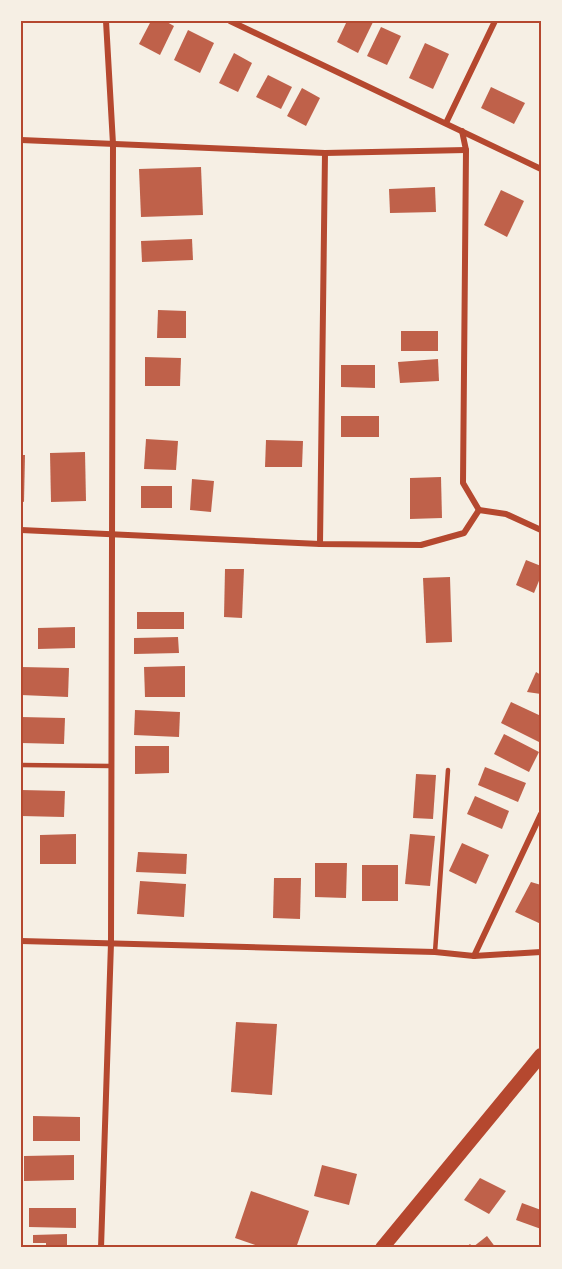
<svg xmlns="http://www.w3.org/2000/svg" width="562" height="1269" font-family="Quicksand,sans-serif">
<rect width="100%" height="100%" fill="#f6efe4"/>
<g fill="#bf614a">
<polygon points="151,21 165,21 174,26 160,55 139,44"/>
<polygon points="347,21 373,22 358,53 337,42"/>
<polygon points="381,27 401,36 387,65 367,56"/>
<polygon points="188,30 214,43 200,73 174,60"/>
<polygon points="425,43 449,54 433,89 409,78"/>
<polygon points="234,53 252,63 238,92 219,83"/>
<polygon points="268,75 292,87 281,109 256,97"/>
<polygon points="491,87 525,103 514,124 481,108"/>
<polygon points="302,88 320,98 306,126 287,116"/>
<polygon points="201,167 203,215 141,217 139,169"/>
<polygon points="435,187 436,212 390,213 389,189"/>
<polygon points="501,190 524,201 507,237 484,225"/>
<polygon points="192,239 193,260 142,262 141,241"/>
<polygon points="158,310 186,311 186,338 157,338"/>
<rect x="401" y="331" width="37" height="20"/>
<polygon points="145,357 181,358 180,386 145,386"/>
<polygon points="438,359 439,381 400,383 398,362"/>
<polygon points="341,365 375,365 375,388 341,387"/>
<rect x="341" y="416" width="38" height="21"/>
<polygon points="146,439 178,441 176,470 144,469"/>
<polygon points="266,440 303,441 302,467 265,467"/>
<polygon points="85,452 86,501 51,502 50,453"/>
<polygon points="21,455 25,455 24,502 21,501"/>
<polygon points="441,477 442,518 410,519 410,478"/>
<polygon points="192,479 214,481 211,512 190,510"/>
<rect x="141" y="486" width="31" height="22"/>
<polygon points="526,560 541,566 541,576 534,593 516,585"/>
<polygon points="225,569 244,569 242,618 224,617"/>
<polygon points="450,577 452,642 426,643 423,578"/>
<rect x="137" y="612" width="47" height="17"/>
<polygon points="75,627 75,648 38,649 38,628"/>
<polygon points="178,637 179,653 134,654 134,638"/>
<polygon points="185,666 185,697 145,697 144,667"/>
<polygon points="21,667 69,668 68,697 21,695"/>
<polygon points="536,672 541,675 541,694 527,692"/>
<polygon points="511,702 541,716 541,743 501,723"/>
<polygon points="135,710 180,712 179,737 134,735"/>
<polygon points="21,717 65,718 64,744 21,743"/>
<polygon points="504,734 539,752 529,772 494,754"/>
<polygon points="135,746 169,746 169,773 135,774"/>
<polygon points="485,767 526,783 518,802 478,785"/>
<polygon points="416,774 436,775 433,819 413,818"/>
<polygon points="21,790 65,791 64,817 21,816"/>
<polygon points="475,796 509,811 502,829 467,814"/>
<polygon points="76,834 76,864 40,864 40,835"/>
<polygon points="410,834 435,836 430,886 405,884"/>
<polygon points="462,843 489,855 476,884 449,871"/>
<polygon points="138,852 187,854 186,874 136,872"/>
<polygon points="315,863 347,863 346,898 315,897"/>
<rect x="362" y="865" width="36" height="36"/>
<polygon points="274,878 301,878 300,919 273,918"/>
<polygon points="140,881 186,884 184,917 137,914"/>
<polygon points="531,882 541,885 541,924 515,912"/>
<polygon points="236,1022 277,1024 272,1095 231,1092"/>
<polygon points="33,1116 80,1117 80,1141 33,1141"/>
<polygon points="74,1155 74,1180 24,1181 24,1156"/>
<polygon points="322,1165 357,1174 349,1205 314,1196"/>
<polygon points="480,1178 506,1191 489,1214 464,1200"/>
<polygon points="251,1191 309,1211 296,1248 264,1248 235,1238"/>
<polygon points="522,1203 541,1210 541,1229 516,1220"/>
<polygon points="29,1208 76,1208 76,1228 29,1227"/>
<polygon points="67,1234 67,1248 46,1248 46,1243 33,1243 33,1235"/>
<polygon points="487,1236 496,1248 465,1248 470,1244 473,1247"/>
</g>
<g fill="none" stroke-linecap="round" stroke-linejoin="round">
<g stroke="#b5482f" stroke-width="4.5">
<polyline points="21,765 111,766"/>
<polyline points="435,952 448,770"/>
</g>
<g stroke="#b5482f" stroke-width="6">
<polyline points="230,21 541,169"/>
<polyline points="446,123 495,21"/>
<polyline points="462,131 466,150 463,483 479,510"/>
<polyline points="21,140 325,153 466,150"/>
<polyline points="479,510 506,514 541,530"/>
<polyline points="21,530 320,544 421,545 464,533 479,510"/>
<polyline points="320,544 325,153"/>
<polyline points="21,941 435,952 474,956 541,952"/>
<polyline points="474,956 541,814"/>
<polyline points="101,1248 111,943 113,144 106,21"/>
</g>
<polyline stroke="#b5482f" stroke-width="14" points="382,1248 541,1055"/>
</g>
<rect width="562" height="1269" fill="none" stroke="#f6efe4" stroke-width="45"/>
<rect x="22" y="22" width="518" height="1224" fill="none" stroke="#b5482f" stroke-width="2"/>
</svg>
